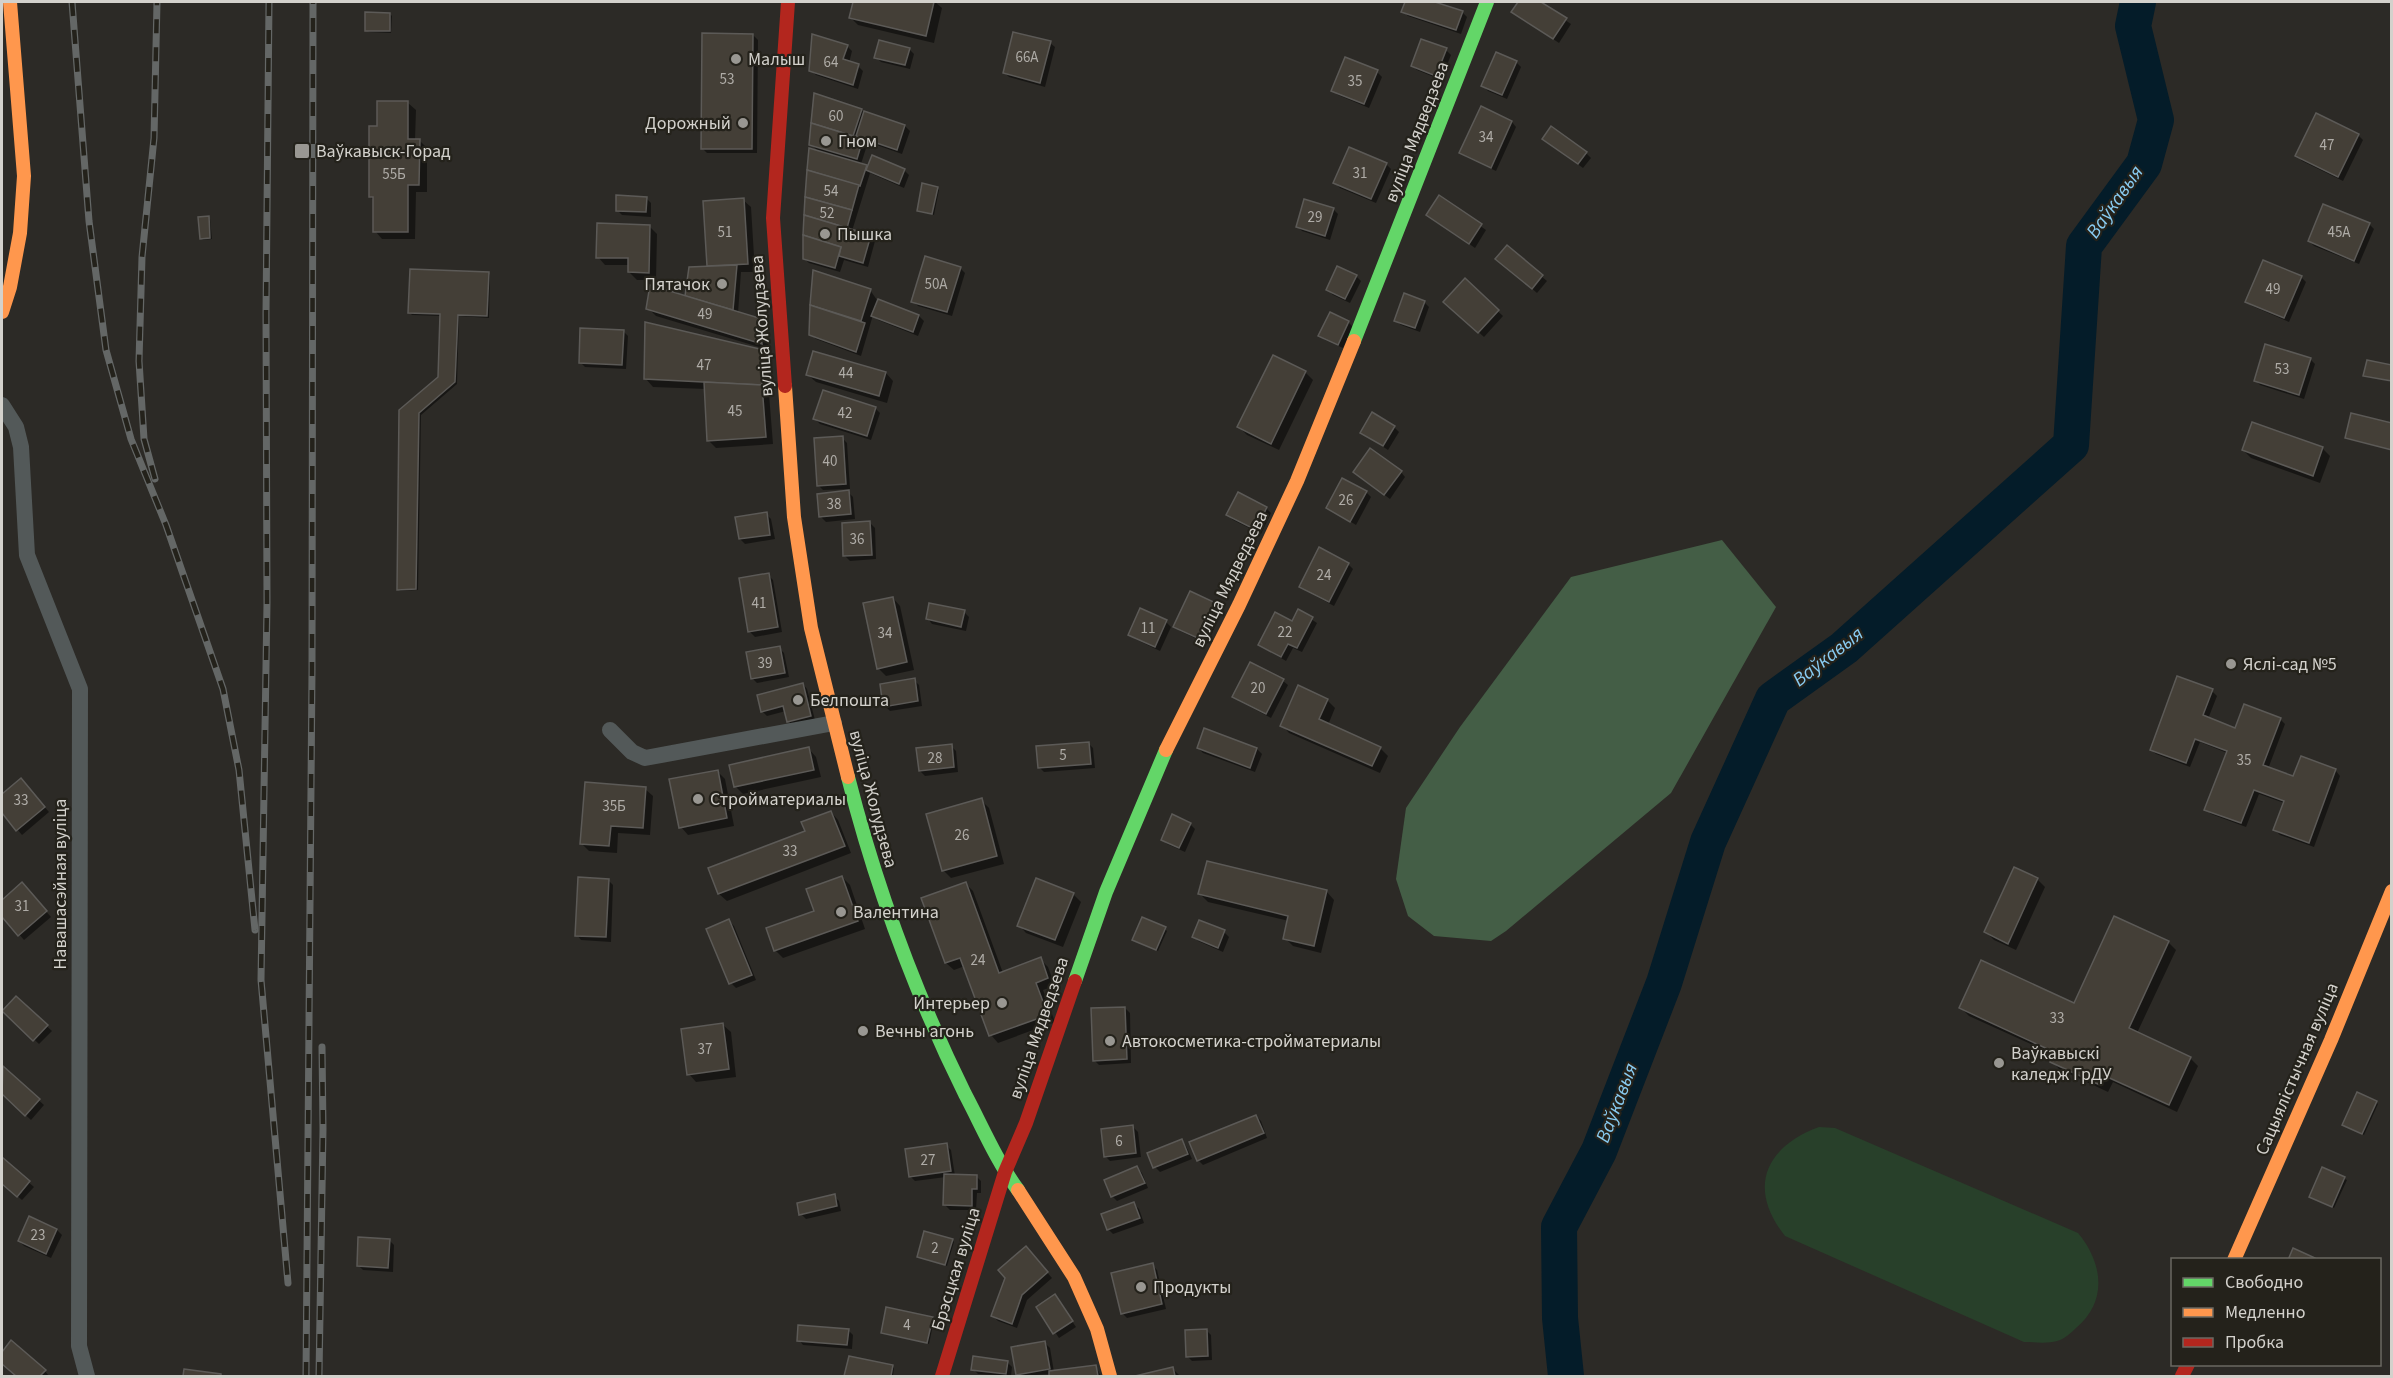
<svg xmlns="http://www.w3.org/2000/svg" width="2393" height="1378" font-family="'Source Sans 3',sans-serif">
<rect width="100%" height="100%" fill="#2c2a26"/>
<path fill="#28402a" d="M1819 1127 1835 1128 2078 1233C2103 1263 2108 1301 2076 1328 2071 1333 2063 1340 2057 1341 2047 1344 2034 1342 2024 1342L1785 1236C1747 1188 1765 1147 1819 1127Z"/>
<polygon fill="#445e46" points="1722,540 1776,607 1671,793 1506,931 1491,941 1434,936 1408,916 1396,879 1406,808 1460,727 1571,577"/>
<g fill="#0007">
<polygon points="854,2 935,2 942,8 934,43 858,25 850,17"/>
<polygon points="1406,2 1430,2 1462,12 1467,17 1461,34 1408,16 1403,11"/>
<polygon points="1520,2 1538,2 1571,24 1559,43 1513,12"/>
<polygon points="390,14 392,16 391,33 369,32 367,30"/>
<polygon points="753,35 758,40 757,153 707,153 702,148"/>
<polygon points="1050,43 1055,47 1045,87 1009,77 1004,72"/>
<polygon points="847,46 852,51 849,63 858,66 863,71 858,89 816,75 811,70"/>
<polygon points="909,49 914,54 910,69 881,62 876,57"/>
<polygon points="1446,50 1451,55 1441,80 1417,70 1412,66"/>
<polygon points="1516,62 1521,67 1507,99 1488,91 1483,86"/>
<polygon points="1377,72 1382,77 1369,108 1338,95 1333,91"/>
<polygon points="408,103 416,110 415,140 419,140 427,148 427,192 416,192 415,239 382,239 375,231 375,201 370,197 378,127"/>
<polygon points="861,110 865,114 905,126 910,131 902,154 868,142 861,164 904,170 909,175 904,188 870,173 852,231 871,236 875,241 868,267 844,260 840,272 809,263 804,258 819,152 811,144"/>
<polygon points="1512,122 1516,127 1496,171 1466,157 1461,153"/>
<polygon points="2358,135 2363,140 2343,181 2302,161 2297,156"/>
<polygon points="1549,143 1586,153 1591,158 1583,168"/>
<polygon points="1386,164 1391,169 1376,203 1340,188 1335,183"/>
<polygon points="937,188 939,190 934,215 920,212 918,210"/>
<polygon points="1439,197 1486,230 1475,248 1427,214"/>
<polygon points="646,198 651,203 651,217 622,215 617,210"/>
<polygon points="743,200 751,207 755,272 741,272 738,313 759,320 767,328 769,351 760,348 771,359 769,394 773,444 716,448 708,440 706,389 653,387 646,379 758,350 759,347 656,316 648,308 686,298 710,268 708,266"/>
<polygon points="1333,209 1338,214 1330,240 1302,231 1297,226"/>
<polygon points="208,217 210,219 212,239 203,240 201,238"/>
<polygon points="2369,224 2374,229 2359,264 2314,246 2309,241"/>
<polygon points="649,226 657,234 656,280 637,280 629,272 629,265 605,265 598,257"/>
<polygon points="1507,247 1547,281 1537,293 1502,263"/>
<polygon points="960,268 965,273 952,316 918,306 913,301"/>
<polygon points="488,273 490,275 489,318 459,316 457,384 421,415 418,590 400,591 398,589 401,410 439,377 442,316 412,315 410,313"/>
<polygon points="1356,276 1361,281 1350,303 1333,295 1328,290"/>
<polygon points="2301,277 2306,282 2289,322 2252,306 2247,301"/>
<polygon points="1465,281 1503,316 1484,337 1445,302"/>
<polygon points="870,290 877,300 919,316 924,321 918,336 878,320 873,315 861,356 816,339 811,334 812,305"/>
<polygon points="1424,302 1429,307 1420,332 1401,325 1396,321"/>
<polygon points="1348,322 1353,327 1343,348 1325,340 1320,335"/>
<polygon points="623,331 628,336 626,369 585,367 580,362"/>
<polygon points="1274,357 1305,372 1313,380 1279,450 1247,435 1239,427"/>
<polygon points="2310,359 2315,364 2304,399 2260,385 2255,380"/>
<polygon points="2392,367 2392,382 2365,375"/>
<polygon points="886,373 893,381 887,403 816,382 808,375"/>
<polygon points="875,408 880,413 871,440 820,424 815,419"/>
<polygon points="1394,427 1399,432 1388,450 1362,433"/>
<polygon points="842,438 847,443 850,489 823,490 818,485"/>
<polygon points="2322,448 2330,456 2320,483 2251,458 2243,450"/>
<polygon points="1401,472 1405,477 1390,499 1359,476"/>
<polygon points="848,492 853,497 855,519 826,522 821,517"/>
<polygon points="1366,492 1371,497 1356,525 1328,508"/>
<polygon points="1266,508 1271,513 1261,534 1233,520 1228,515"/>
<polygon points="766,514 771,519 775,539 745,544 740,539"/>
<polygon points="870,523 875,528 876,559 850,561 845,556"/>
<polygon points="1348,564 1353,569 1334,606 1306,591 1301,586"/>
<polygon points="768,575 773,580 782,632 755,637 750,632 741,580"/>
<polygon points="893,598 900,606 914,670 886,676 878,668"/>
<polygon points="1217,606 1222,611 1207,644 1180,631 1175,626"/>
<polygon points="1140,610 1166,622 1171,627 1160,651 1135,639 1130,634"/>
<polygon points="1299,611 1317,623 1302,652 1293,648 1286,661 1259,645 1293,623"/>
<polygon points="964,612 969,617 966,631 932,624 928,619"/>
<polygon points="779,648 784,653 789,677 757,683 752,678"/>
<polygon points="2178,678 2212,691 2217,696 2208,719 2236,729 2280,719 2285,724 2268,769 2294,778 2302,758 2336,771 2340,776 2314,847 2280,835 2275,830 2284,803 2259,794 2246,827 2211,814 2206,809 2227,753 2200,742 2190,767 2156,754 2151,750"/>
<polygon points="914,680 919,685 922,706 890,711 885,706"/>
<polygon points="1283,681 1288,685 1271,718 1239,701 1234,697"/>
<polygon points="803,684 807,689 815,720 793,726 788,721 786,711 767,716 762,711"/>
<polygon points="1327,700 1335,708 1328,725 1380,748 1388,756 1380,773 1289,733 1282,725"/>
<polygon points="1205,730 1257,749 1262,754 1255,772 1203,753 1198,748"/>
<polygon points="1088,743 1093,748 1095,768 1044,772 1039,767"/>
<polygon points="951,746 956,751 958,772 925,776 920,771"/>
<polygon points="809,749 816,757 821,777 743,794 735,786"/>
<polygon points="717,771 725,779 734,826 688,835 681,827"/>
<polygon points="21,780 49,812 22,835 2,811 2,796"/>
<polygon points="645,789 653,796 650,835 618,833 617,853 589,851 581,843"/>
<polygon points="981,800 989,808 1004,864 951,878 943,870"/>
<polygon points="831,812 838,820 851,853 727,901 719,894 710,869 807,832"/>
<polygon points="1190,824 1195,829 1185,852 1167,844 1162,839"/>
<polygon points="1208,863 1327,892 1334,900 1321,953 1293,946 1285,938 1289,921 1208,902 1200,894"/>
<polygon points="2015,869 2037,879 2045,887 2016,950 1994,940 1986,932"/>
<polygon points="842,877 850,885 865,929 783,958 775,950 816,912"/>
<polygon points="608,880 613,885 611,942 581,940 577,935"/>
<polygon points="965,883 973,891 1003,973 1040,959 1048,967 1055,986 1043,990 1055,1022 998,1043 991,1035 965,966 954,970 946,963"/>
<polygon points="22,884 51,917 24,940 2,914 2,902"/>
<polygon points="1073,894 1081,902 1063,947 1026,933 1019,925"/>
<polygon points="729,921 734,926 756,980 736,988 731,983 708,930"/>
<polygon points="1200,922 1224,932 1229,937 1223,952 1198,941 1193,936"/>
<polygon points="1165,929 1167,931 1158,951 1136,941"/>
<polygon points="2168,942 2176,950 2137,1033 2190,1058 2198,1066 2177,1112 2113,1082 2108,1092 2059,1069 2052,1061 2055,1055 1969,1016 1961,1008 2075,1005"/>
<polygon points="16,998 52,1031 39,1044 4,1011"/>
<polygon points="1125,1008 1130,1013 1131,1063 1099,1065 1094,1060"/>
<polygon points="723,1025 731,1032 736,1077 696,1082 689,1074"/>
<polygon points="3,1068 44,1105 31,1120 2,1093"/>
<polygon points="2376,1102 2378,1104 2364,1135 2343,1125"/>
<polygon points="1256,1116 1261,1121 1267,1138 1203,1165 1198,1160"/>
<polygon points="1133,1127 1138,1132 1141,1157 1110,1161 1105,1156"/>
<polygon points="1182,1141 1186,1146 1192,1159 1160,1172 1155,1167"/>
<polygon points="946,1145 951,1150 955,1176 976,1176 981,1181 981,1193 977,1193 976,1210 950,1210 945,1205 946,1177 915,1181 910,1176"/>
<polygon points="2,1159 34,1187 22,1200 2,1183"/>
<polygon points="1137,1168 1142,1173 1148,1188 1117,1201 1112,1196 1106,1181"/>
<polygon points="2323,1169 2347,1180 2334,1208 2313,1198"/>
<polygon points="834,1196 839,1201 841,1211 806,1219 801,1214"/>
<polygon points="1134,1204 1139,1209 1144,1223 1113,1234 1108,1229"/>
<polygon points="30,1218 57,1230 62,1235 51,1258 24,1246 19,1241"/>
<polygon points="389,1240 394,1245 393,1272 363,1270 358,1265"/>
<polygon points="952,1240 954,1242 947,1266 919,1257"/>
<polygon points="1030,1253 1052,1278 1027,1300 1017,1328 998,1321 993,1316"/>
<polygon points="1152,1265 1157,1270 1166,1309 1127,1318 1122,1313"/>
<polygon points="1055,1296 1076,1327 1059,1338 1038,1307"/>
<polygon points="932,1318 934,1320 929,1344 883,1332"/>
<polygon points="848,1330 853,1335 852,1349 803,1345 799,1340"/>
<polygon points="1206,1330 1211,1335 1212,1360 1192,1361 1187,1356"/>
<polygon points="11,1342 45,1371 49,1376 18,1376 2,1363 2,1354"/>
<polygon points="1045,1343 1050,1348 1054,1372 1096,1367 1101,1376 1051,1376 1050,1374 1020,1376 1017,1374"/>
<polygon points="850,1358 892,1366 894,1368 893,1376 846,1376"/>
<polygon points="1007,1362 1012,1367 1011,1376 978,1374 973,1369"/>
<polygon points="1173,1369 1180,1376 1141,1376"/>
<polygon points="185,1371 220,1375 222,1376 185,1376"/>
</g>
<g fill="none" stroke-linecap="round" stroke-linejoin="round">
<polyline stroke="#041c29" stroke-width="36" points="1566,1376 1560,1318 1559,1227 1599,1151 1664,983 1708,842 1773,699 1844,648 2071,445 2084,246 2144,164 2156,120 2133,26 2138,2"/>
</g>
<g fill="#443f37" stroke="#5c5a57" stroke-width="1.5">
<polygon points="853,2 934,2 926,36 849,18"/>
<polygon points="1405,2 1435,2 1463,11 1456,30 1401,12"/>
<polygon points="1518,2 1541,2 1567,18 1553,39 1511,12"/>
<polygon points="365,12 390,13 390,31 365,31"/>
<polygon points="1013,32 1051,41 1040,83 1003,73"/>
<polygon points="702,33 753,34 752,149 701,149"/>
<polygon points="812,34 848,45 843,59 859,64 853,85 809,71"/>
<polygon points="1421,39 1447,48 1436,76 1411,66"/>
<polygon points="879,40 910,48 905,65 874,58"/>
<polygon points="1496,52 1517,61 1502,95 1481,86"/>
<polygon points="1345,57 1378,70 1364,104 1331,91"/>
<polygon points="814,93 862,109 853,136 811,123"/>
<polygon points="377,101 408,101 408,139 420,139 419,185 408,185 408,232 373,232 373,197 369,197 369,126 377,126"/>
<polygon points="1481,106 1512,121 1491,168 1459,153"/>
<polygon points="864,111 905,125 897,150 856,136"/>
<polygon points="2316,113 2359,134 2338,177 2295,156"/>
<polygon points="811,123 863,139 857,159 809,145"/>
<polygon points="1551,126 1587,152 1578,164 1542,139"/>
<polygon points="1349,147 1387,163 1371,199 1333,183"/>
<polygon points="809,148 867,165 860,186 807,170"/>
<polygon points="872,155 905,169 899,184 866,170"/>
<polygon points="807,170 859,185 852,210 805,197"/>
<polygon points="922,183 938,187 932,214 917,211"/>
<polygon points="616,195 647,197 646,212 616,211"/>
<polygon points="1439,195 1482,224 1469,244 1426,215"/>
<polygon points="805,197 852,210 847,228 804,215"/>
<polygon points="744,198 748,264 707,266 703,201"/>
<polygon points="1304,199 1334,208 1325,236 1296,227"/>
<polygon points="2323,204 2370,223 2354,261 2308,241"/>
<polygon points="804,215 871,235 863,263 839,256 841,247 803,235"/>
<polygon points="209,216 210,238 200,239 198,217"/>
<polygon points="597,223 650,225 649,273 628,272 628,258 596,258"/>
<polygon points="803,235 841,247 835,268 803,259"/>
<polygon points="1507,245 1543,275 1532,289 1495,259"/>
<polygon points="925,256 961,267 947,312 911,302"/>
<polygon points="2263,260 2302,276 2284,318 2245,302"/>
<polygon points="737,265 733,310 685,296 689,267"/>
<polygon points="1337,266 1357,275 1345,299 1326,290"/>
<polygon points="410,269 489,272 487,316 458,315 455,382 419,413 416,589 397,590 399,410 438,377 440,314 408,313"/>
<polygon points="813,270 871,289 861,321 810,305"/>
<polygon points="1465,278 1499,310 1478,333 1443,302"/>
<polygon points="650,285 759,318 762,344 646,309"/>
<polygon points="1404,293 1425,301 1415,328 1394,321"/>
<polygon points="878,299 919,315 913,332 871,316"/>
<polygon points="810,305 865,323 856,352 809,335"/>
<polygon points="1330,312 1349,321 1338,345 1318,336"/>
<polygon points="645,322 764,350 762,385 644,379"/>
<polygon points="580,328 624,330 622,365 579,363"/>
<polygon points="2265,344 2311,358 2299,395 2254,381"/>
<polygon points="813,351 886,372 879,396 806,375"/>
<polygon points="1273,355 1306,371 1271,444 1237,427"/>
<polygon points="2367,360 2392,365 2392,381 2363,376"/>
<polygon points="704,382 762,385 766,437 707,441"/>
<polygon points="823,390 876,407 867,436 813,419"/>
<polygon points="1372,412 1395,426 1383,446 1360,433"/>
<polygon points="2351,413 2392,423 2392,450 2345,438"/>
<polygon points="2252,422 2323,447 2313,476 2242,450"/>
<polygon points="843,436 846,484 817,486 814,438"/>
<polygon points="1370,448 1402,471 1384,495 1353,472"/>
<polygon points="1342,478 1367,491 1350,522 1326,508"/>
<polygon points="849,490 851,514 819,517 817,494"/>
<polygon points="1238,492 1267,507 1256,530 1226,515"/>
<polygon points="767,512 770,535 739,539 735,517"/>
<polygon points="870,521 872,555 843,556 842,523"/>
<polygon points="1319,547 1349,563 1329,602 1299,587"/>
<polygon points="769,573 778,627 748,632 739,578"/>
<polygon points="1190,591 1218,604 1202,640 1173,627"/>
<polygon points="893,597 907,662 877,669 863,603"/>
<polygon points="929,603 965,610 961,627 926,619"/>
<polygon points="1140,608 1167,620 1155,647 1128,635"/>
<polygon points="1298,609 1313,617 1297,648 1288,644 1281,657 1258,645 1275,612 1292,621"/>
<polygon points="780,646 785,673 751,679 746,652"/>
<polygon points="1250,662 1284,679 1266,714 1232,697"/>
<polygon points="2177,676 2213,689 2203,715 2235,728 2244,704 2281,718 2263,765 2293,776 2301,756 2336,769 2309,843 2273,830 2284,801 2254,790 2241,823 2204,810 2227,751 2195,739 2186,763 2150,750"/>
<polygon points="915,678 918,701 883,707 880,684"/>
<polygon points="803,683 811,716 787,722 783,706 761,712 757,695"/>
<polygon points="1298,685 1328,699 1319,719 1381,747 1372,766 1280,726"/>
<polygon points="1204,728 1257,748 1250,768 1197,748"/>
<polygon points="1089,742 1091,764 1038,768 1036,746"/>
<polygon points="952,744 954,767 919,771 916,748"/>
<polygon points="809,747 814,770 734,787 729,765"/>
<polygon points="718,770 727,818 679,828 669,779"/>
<polygon points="21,778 45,807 16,831 2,813 2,794"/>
<polygon points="585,782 646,787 643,828 611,826 609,846 580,844"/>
<polygon points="982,798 997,856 942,871 926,814"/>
<polygon points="831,811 845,846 718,894 708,868 805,831 801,822"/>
<polygon points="1172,814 1191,823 1179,848 1161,840"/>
<polygon points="1207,861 1327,890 1314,946 1283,939 1288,916 1198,894"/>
<polygon points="2014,867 2038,878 2008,944 1984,932"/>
<polygon points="842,876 858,921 774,951 766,928 814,911 806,889"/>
<polygon points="578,877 609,879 606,937 575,936"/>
<polygon points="1036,878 1074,893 1055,940 1017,926"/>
<polygon points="22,882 47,911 18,936 2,917 2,900"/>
<polygon points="966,882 999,973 1041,957 1048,978 1036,983 1048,1015 989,1036 960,958 945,963 921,898"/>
<polygon points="2114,916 2169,941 2129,1028 2191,1057 2169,1105 2105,1076 2100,1085 2050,1062 2054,1052 1959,1008 1981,960 2074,1003"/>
<polygon points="1142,917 1166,927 1156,950 1132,940"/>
<polygon points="729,919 752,975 729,984 706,929"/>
<polygon points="1199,920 1225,930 1218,948 1192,937"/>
<polygon points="16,996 48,1025 33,1041 2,1011"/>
<polygon points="1125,1007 1127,1059 1093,1061 1091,1008"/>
<polygon points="723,1023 729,1069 687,1075 681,1029"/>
<polygon points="3,1066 40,1099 25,1116 2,1094"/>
<polygon points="2357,1092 2377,1101 2362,1134 2342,1125"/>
<polygon points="1256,1115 1264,1133 1197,1161 1189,1142"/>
<polygon points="1133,1125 1136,1153 1104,1157 1101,1129"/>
<polygon points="1182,1139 1188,1154 1153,1168 1147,1153"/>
<polygon points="947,1143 951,1171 909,1177 905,1149"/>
<polygon points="2,1157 30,1181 17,1197 2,1184"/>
<polygon points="1137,1166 1145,1183 1111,1197 1104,1180"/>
<polygon points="2322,1167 2345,1177 2332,1207 2309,1197"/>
<polygon points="944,1174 977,1175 977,1189 972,1189 972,1206 943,1205"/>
<polygon points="835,1194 837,1206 799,1215 797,1203"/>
<polygon points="1134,1202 1140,1218 1107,1230 1101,1214"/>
<polygon points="29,1216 57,1229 46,1254 18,1241"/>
<polygon points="924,1231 953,1239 945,1265 917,1257"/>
<polygon points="358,1237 390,1239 388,1268 357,1266"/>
<polygon points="1026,1246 1048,1272 1022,1295 1012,1324 991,1316 1005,1278 998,1270"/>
<polygon points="2293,1248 2315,1258 2315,1260 2288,1260"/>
<polygon points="1153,1263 1162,1304 1121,1314 1111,1273"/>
<polygon points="1055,1294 1073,1321 1053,1334 1036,1307"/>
<polygon points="886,1307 933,1317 927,1343 881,1333"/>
<polygon points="798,1325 849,1329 847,1345 797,1341"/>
<polygon points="1207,1329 1208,1356 1186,1357 1185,1330"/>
<polygon points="11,1340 46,1370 40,1376 16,1376 2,1364 2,1352"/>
<polygon points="1045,1341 1050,1369 1016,1375 1011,1347"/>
<polygon points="849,1356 893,1365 891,1376 844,1376"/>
<polygon points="973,1356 1008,1361 1006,1374 971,1370"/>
<polygon points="1096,1365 1098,1376 1049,1376 1049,1371"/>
<polygon points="1173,1367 1175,1376 1135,1376"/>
<polygon points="184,1369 221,1374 221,1376 183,1376"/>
</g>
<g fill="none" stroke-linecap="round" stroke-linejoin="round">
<g stroke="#535959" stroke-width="16">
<polyline points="2,405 16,427 21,447 27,555 80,689 79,1346 87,1376"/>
<polyline points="610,730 632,752 645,758 834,723"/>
</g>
<g stroke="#63d668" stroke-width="14">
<polyline points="1354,341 1487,2"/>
<path d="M848 777C876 887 914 991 965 1094 982 1126 996 1160 1018 1190"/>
<polyline points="1075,981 1106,892 1166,750"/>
</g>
<g stroke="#ff974d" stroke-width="14">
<polyline points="2,312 10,287 20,233 24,176 10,2"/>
<polyline points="785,386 794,517 811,628 848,777"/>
<polyline points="1166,750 1239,605 1297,481 1354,341"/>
<polyline points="1018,1190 1074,1277 1097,1329 1110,1376"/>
<polyline points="2234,1260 2331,1040 2392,891"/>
</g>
<g stroke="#b3261e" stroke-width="14">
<polyline points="785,386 773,218 788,2"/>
<polyline points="942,1376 1005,1172 1026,1123 1075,981"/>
<polyline points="2182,1376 2188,1364"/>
</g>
<defs>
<g id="rail">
<polyline points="72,2 89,221 106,350 131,439 166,525 223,689 239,770 255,930"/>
<polyline points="269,2 266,314 267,603 261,980 288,1283"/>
<polyline points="155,479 144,439 139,361 142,257 154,138 157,2"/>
<polyline points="306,1376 312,670 313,2"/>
<polyline points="319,1376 323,1129 322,1047"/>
</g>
</defs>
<use href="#rail" stroke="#646766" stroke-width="7"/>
<use href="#rail" stroke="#24221b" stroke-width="4.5" stroke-dasharray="14" stroke-linecap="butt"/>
</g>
<g fill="#999792" stroke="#24221b" stroke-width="2">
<circle cx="736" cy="59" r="6"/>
<circle cx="743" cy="123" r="6"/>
<circle cx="826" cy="141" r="6"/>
<rect x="294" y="143" width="16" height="16" rx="3"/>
<circle cx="825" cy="234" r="6"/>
<circle cx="722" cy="284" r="6"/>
<circle cx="2231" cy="664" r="6"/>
<circle cx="798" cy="700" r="6"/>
<circle cx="698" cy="799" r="6"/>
<circle cx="841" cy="912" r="6"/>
<circle cx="1002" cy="1003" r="6"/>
<circle cx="863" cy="1031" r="6"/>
<circle cx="1110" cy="1041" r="6"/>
<circle cx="1999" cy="1063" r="6"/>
<circle cx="1141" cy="1287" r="6"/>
</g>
<g text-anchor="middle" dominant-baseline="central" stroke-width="4.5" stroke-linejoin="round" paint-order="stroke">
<g font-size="15" fill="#afaca7">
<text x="1027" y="57">66А</text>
<text x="831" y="62">64</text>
<text x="727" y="79">53</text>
<text x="1355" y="81">35</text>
<text x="836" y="116">60</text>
<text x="1486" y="137">34</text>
<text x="2327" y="145">47</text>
<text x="1360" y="173">31</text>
<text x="394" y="174">55Б</text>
<text x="831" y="191">54</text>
<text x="827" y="213">52</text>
<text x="1315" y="217">29</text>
<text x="725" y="232">51</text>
<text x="2339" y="232">45А</text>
<text x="936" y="284">50А</text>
<text x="2273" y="289">49</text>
<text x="705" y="314">49</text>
<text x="704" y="365">47</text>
<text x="2282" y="369">53</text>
<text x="846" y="373">44</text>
<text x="735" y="411">45</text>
<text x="845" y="413">42</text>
<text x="830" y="461">40</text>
<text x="1346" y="500">26</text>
<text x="834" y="504">38</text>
<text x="857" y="539">36</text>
<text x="1324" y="575">24</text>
<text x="759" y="603">41</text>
<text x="1148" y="628">11</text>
<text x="1285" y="632">22</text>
<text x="885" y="633">34</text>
<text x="765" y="663">39</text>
<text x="1258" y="688">20</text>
<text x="1063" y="755">5</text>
<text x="935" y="758">28</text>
<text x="2244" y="760">35</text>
<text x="21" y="800">33</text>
<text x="614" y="806">35Б</text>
<text x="962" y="835">26</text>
<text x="790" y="851">33</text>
<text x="22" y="906">31</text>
<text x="978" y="960">24</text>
<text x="2057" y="1018">33</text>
<text x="705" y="1049">37</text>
<text x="1119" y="1141">6</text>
<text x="928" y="1160">27</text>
<text x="38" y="1235">23</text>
<text x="935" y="1248">2</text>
<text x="907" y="1325">4</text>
</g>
<g font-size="18" fill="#d3d1cc" stroke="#24221b" text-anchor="start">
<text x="748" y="59">Малыш</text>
<text x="731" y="123" text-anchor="end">Дорожный</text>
<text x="838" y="141">Гном</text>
<text x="316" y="151">Ваўкавыск-Горад</text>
<text x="837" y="234">Пышка</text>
<text x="710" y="284" text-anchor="end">Пятачок</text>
<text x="2243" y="664">Яслі-сад №5</text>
<text x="810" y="700">Белпошта</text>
<text x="710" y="799">Стройматериалы</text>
<text x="853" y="912">Валентина</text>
<text x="990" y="1003" text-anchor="end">Интерьер</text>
<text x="875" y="1031">Вечны агонь</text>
<text x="1122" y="1041">Автокосметика-стройматериалы</text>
<text x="2011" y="1053">Ваўкавыскі<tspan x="2011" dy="21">каледж ГрДУ</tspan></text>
<text x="1153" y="1287">Продукты</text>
</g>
<g font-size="18" fill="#d3d1cc" stroke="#24221b">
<text transform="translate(1417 132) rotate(-69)">вуліца Мядведзева</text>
<text transform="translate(762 326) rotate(-94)">вуліца Жолудзева</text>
<text transform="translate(1230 579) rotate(-64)">вуліца Мядведзева</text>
<text transform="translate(873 799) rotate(75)">вуліца Жолудзева</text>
<text transform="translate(60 884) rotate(-90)">Навашасэйная вуліца</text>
<text transform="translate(1039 1028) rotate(-71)">вуліца Мядведзева</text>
<text transform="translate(2297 1069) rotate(-67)">Сацыялістычная вуліца</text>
<text transform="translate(956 1269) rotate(-73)">Брэсцкая вуліца</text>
</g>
<g font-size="20" font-style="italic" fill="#88cbf1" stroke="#24221b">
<text transform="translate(2115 202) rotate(-55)">Ваўкавыя</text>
<text transform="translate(1828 657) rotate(-38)">Ваўкавыя</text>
<text transform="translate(1617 1103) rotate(-69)">Ваўкавыя</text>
</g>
</g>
<rect width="2393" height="1378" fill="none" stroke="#d3d1cc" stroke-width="6"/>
<rect x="2171" y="1258" width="210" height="108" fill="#24221b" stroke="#6a6862" stroke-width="1.5"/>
<rect x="2183" y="1278" width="30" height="9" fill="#63d668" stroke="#6a6862" stroke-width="1.5"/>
<text x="2225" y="1288" font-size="18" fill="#d3d1cc">Свободно</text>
<rect x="2183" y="1308" width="30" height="9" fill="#ff974d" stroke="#6a6862" stroke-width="1.5"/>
<text x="2225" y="1318" font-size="18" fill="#d3d1cc">Медленно</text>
<rect x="2183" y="1338" width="30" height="9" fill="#b3261e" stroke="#6a6862" stroke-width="1.5"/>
<text x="2225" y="1348" font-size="18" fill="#d3d1cc">Пробка</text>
</svg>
